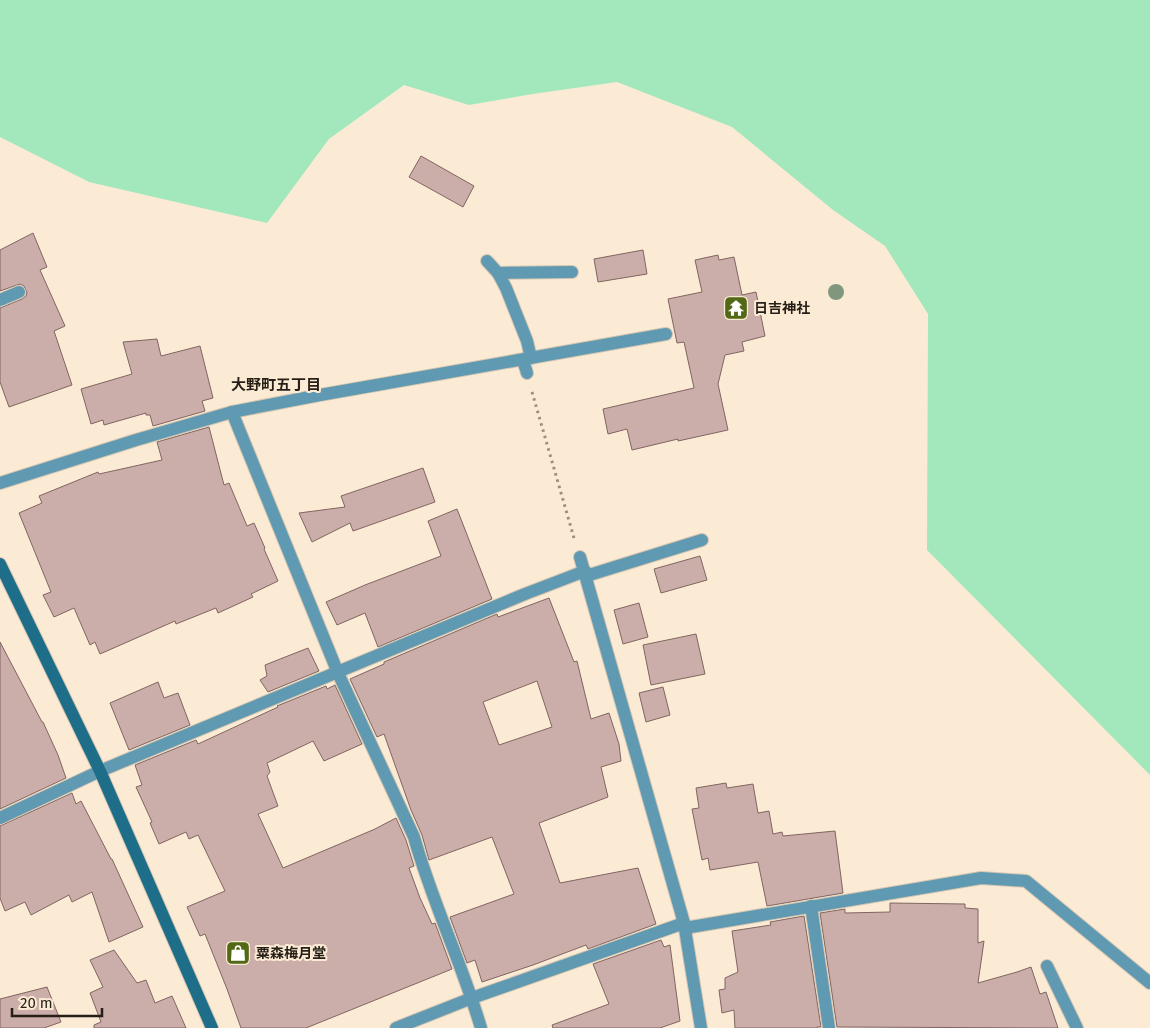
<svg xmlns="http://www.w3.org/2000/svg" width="1150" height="1028" font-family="'Fira Sans','Noto Sans JP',sans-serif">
<rect width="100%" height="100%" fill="#fcebd4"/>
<polygon fill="#a3e8bd" points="0,0 1150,0 1150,775 927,550 928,314 885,246 833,210 732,127 617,82 533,94 469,105 404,85 329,139 267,223 89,182 0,137"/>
<g fill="#cbada9" stroke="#806561" fill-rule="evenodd">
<polygon points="421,156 474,186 463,207 409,177"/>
<polygon points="33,233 47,267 40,270 65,326 54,331 72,385 9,407 0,382 0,308 22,299 26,296 27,293 24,286 20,284 0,291 0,250"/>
<polygon points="643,250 647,274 598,282 594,259"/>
<polygon points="718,255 719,260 734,257 742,295 756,292 765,336 742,342 744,351 725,355 718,384 728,430 678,441 678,439 632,450 627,429 608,434 603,409 694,388 684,342 677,343 668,299 702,292 695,260"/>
<polygon points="157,339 161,356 200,346 213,398 202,401 205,411 153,426 150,415 146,415 146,413 104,425 103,420 91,424 81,389 132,374 123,342"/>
<polygon points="209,427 224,485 229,483 247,526 254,523 265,548 264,549 278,581 251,594 253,597 218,613 216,608 176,624 175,621 100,654 95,642 90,645 74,608 54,617 43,595 51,592 19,513 42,503 39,496 98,472 99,474 162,460 157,442"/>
<polygon points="423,468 435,502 353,531 350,523 312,542 299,513 345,507 341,496"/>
<polygon points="457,509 492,599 378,647 365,613 337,625 326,602 365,585 441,556 428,521"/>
<polygon points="700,556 707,580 661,593 654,569"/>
<path d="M549 598 574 662 577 661 591 719 609 713 619 744 621 761 601 767 608 797 539 823 560 883 638 868 656 924 588 949 586 945 533 965 482 982 475 960 467 963 450 917 514 894 492 837 429 860 422 835 411 810 384 734 377 737 350 679 384 664V662L497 614 498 617ZM537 681 552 727 499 745 483 702Z"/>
<polygon points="639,603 648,637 623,644 614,610"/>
<polygon points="696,634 705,674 651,685 643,645"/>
<polygon points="0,642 42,722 43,722 58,755 66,778 0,809"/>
<polygon points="308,648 319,671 268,692 260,680 267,676 265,665"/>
<polygon points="158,682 164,698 178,693 190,725 129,750 110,703"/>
<polygon points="335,685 362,744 324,761 313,741 267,763 270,772 267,776 278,806 258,814 283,868 375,829 396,818 406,840 414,866 409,868 420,898 432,924 435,923 452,969 306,1028 241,1028 227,989 205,934 200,936 187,907 225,891 198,835 189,839 186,832 159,844 150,823 152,822 136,787 142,785 135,765 196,740 198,744 278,707 277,706 326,686 327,689"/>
<polygon points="663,687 670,715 646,722 639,693"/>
<polygon points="726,783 727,788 753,784 758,813 769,811 773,834 782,832 783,836 835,831 843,893 767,906 758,862 710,870 708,858 702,860 692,809 699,808 696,788"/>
<polygon points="72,793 76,804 81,801 111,859 112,859 143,927 109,942 92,892 72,902 69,895 31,915 25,902 5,911 0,898 0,826"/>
<polygon points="890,903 965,904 965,908 978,909 978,943 984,941 978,983 1017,972 1031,967 1040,994 1046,992 1058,1028 837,1027 820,913 845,909 845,913 890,912"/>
<polygon points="804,916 821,1027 817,1027 817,1028 735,1028 734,1010 722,1013 719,990 725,989 725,978 738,972 732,931 771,925 770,922"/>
<polygon points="661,940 664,947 670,945 680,1021 660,1028 553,1028 552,1025 609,1004 593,964"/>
<polygon points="114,950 137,983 146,980 155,1003 172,996 186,1028 94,1028 94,1025 101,1022 90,993 103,987 90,960"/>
<polygon points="47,987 61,1022 44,1028 0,1028 0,999"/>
</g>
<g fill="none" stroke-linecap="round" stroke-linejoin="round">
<defs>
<g id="street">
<polyline points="487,261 498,273 506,288 527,341 531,358"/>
<polyline points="498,273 572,272"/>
<polyline points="0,300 19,292"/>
<polyline points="523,360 527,373"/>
<path d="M232 412 338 673 414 837C432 902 462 963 481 1028"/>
<polyline points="0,483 136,440 232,412 320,395 666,334"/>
<polyline points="580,557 684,923 701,1028"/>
<polyline points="586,576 702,540"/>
<polyline points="0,818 100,771 525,594 585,571"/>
<polyline points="811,906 829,1028"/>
<polyline points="685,928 981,878 1026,881 1150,983"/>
<polyline points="1047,966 1077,1028"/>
<polyline points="396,1028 472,998 684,923"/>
</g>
<polyline id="secondary" points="0,564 100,771 212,1028"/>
</defs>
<use href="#street" stroke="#d5c6b2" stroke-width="14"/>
<use href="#secondary" stroke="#d5c6b2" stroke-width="14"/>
<polyline stroke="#9b8f7f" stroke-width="3" stroke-dasharray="2.5 4" stroke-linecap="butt" points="532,392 574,538"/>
<use href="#street" stroke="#5f9ab2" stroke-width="12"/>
<use href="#secondary" stroke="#1e6e8a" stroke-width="12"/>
</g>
<circle fill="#80977d" cx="836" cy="292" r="8"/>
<defs>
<symbol id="temple-square" viewBox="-11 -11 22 22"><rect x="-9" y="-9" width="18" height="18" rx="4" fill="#526816" stroke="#fcebd4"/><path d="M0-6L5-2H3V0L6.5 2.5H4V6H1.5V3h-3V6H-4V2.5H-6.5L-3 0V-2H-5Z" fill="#fff"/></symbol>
<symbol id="shop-square" viewBox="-11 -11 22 22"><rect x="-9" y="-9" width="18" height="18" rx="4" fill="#526816" stroke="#fcebd4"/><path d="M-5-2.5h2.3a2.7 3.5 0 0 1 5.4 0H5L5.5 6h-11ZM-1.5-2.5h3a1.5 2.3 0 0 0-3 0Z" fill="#fff"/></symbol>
</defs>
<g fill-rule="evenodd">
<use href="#temple-square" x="722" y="294" width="28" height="28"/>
<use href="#shop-square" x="224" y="939" width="28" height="28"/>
</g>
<g text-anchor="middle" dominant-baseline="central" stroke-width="4" stroke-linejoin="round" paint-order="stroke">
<g font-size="14" font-weight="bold" fill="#261f17" stroke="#fcebd4" text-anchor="start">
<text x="754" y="308">日吉神社</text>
<text x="256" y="953">粟森梅月堂</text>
</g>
<g font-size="15" font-weight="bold" fill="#261f17" stroke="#fcebd4">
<text x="276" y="385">大野町五丁目</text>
</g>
</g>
<path d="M12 1008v8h90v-8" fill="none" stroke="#261f17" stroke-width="2.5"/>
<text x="20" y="1008" font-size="15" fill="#261f17" stroke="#fcebd4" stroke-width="4" paint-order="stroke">20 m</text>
</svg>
